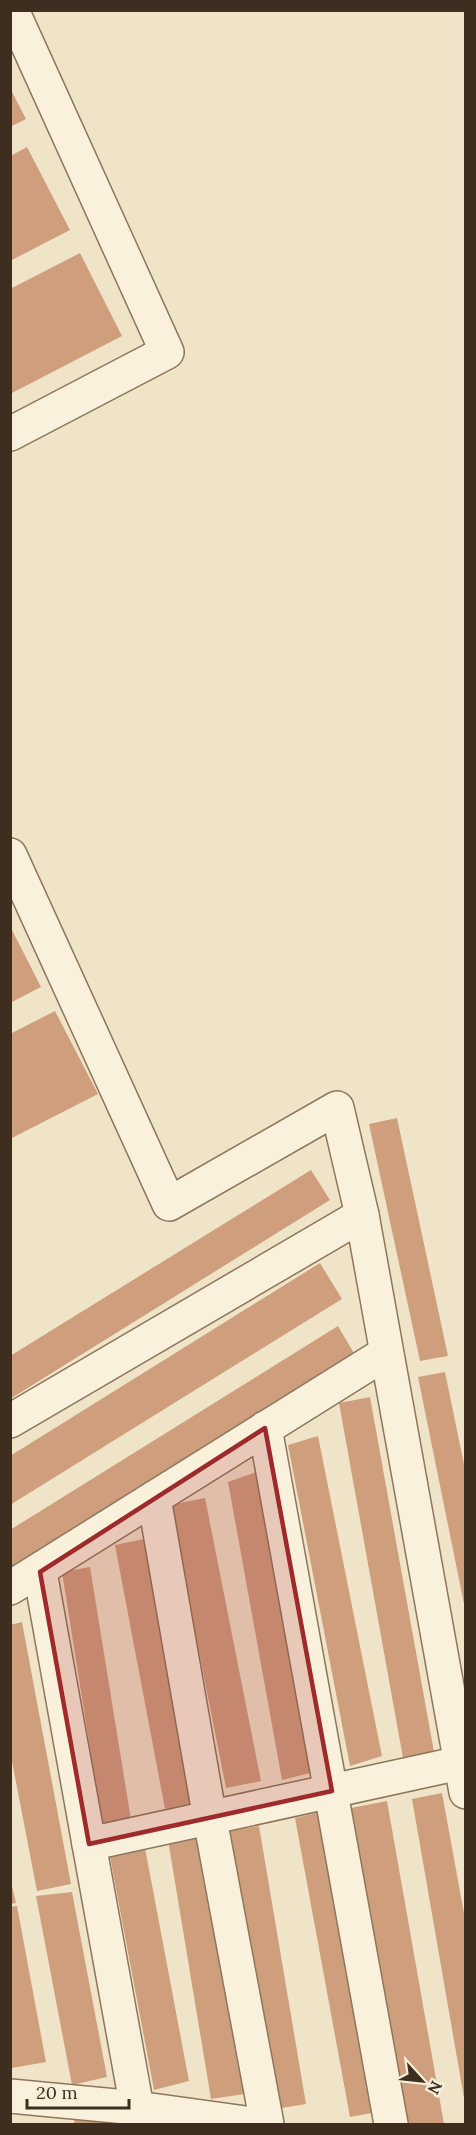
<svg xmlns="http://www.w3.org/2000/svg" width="476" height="2135" font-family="Lora,serif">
<rect width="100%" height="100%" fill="#f0e4c8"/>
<g fill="#cf9f7d">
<polygon points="10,88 26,119 10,127"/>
<polygon points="27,147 70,230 10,261 10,156"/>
<polygon points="80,253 122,336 10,394 10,289"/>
<polygon points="10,926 41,987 10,1003"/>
<polygon points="55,1011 98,1094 10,1139 10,1034"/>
<polygon points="397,1118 448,1356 420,1361 369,1124"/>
<polygon points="311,1170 330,1200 10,1399 10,1356"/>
<polygon points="320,1263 342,1299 10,1505 10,1456"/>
<polygon points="338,1326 355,1355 10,1570 10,1530"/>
<polygon points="445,1372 466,1474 464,1604 418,1377"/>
<polygon points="370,1397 434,1752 403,1758 339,1403"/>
<polygon points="318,1436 382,1756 350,1766 288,1445"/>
<polygon points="257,1472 310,1773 282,1780 228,1482"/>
<polygon points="205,1498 261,1781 226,1788 170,1505"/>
<polygon points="144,1539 193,1803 165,1809 115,1545"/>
<polygon points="90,1567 131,1820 102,1824 62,1572"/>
<polygon points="22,1622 71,1884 37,1891 10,1751 10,1625"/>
<polygon points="442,1793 466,1924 464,2098 412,1799"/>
<polygon points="387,1801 444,2124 406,2124 351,1808"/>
<polygon points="321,1812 377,2112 350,2117 295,1818"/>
<polygon points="259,1826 306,2104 276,2109 229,1831"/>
<polygon points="202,1834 245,2094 211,2099 168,1840"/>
<polygon points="145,1848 189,2081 154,2090 110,1857"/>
<polygon points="10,1878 16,1903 10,1904"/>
<polygon points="72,1892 107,2077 72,2085 36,1896"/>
<polygon points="17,1906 46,2062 12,2068 10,1907"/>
<polygon points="75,2116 125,2123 125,2124 74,2124"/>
</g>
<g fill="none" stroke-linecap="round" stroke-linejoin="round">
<defs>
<g id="minor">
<polyline points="10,434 167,352 12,10"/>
<polyline points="10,855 169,1204 337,1108 362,1215 466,1792"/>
<polyline points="10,1421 362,1215"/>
<polyline points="265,1428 391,2124"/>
<polyline points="154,1498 210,1819 267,2124"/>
<polyline points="40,1572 89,1844 460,1763"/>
<polyline points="10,1588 386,1353"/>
<polyline points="10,2096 137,2108 89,1844"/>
<polyline points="137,2108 253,2124"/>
</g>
</defs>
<use href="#minor" stroke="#8d765c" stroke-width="36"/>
<use href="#minor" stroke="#faf1dc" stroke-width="33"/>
</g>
<path fill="#9e2a2b" fill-opacity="0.2" stroke="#9e2a2b" stroke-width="4.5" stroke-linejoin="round" d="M265 1428 332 1791 89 1844 40 1572Z"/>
<rect width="476" height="2135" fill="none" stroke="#3d2e20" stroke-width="24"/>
<g transform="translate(422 2081) rotate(117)" stroke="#f7eed8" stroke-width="4.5" paint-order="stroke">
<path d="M0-4.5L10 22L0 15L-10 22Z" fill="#3d2e20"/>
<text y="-9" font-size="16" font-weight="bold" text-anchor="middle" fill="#3d2e20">N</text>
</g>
<path d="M27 2099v9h102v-9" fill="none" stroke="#3d2e20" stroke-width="3"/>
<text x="36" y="2099" font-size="18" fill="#3d2e20" stroke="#f7eed8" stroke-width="4.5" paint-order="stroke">20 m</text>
</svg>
